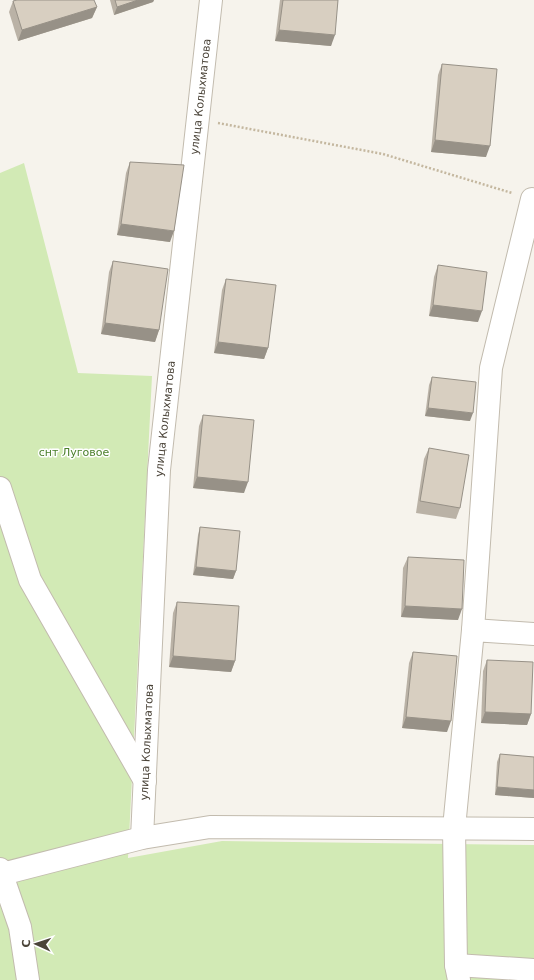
<svg xmlns="http://www.w3.org/2000/svg" width="534" height="980" font-family="'DejaVu Sans',sans-serif">
<rect width="100%" height="100%" fill="#f6f3ec"/>
<polygon fill="#d2eab5" points="24,163 78,373 152,376 128,858 222,841 534,845 534,980 0,980 0,173"/>
<g fill="none" stroke-linecap="round" stroke-linejoin="round">
<defs>
<g id="minor">
<polyline points="0,488 30,580 145,781"/>
<polyline points="473,630 491,368 532,199"/>
<path id="s1" d="M142 838 159 470 211 0"/>
<polyline points="0,869 20,927 28,980"/>
<polyline points="2,874 142,838 210,827 534,829"/>
<polyline points="456,965 534,970"/>
<polyline points="459,980 456,965 454,828 473,630 534,634"/>
</g>
</defs>
<use href="#minor" stroke="#c2bbae" stroke-width="24"/>
<polyline stroke="#c4b79f" stroke-width="2.5" stroke-dasharray="2 2" stroke-linecap="butt" points="218,123 383,154 512,193"/>
<use href="#minor" stroke="#fff" stroke-width="22"/>
</g>
<g fill="#bab2a6">
<polygon points="110,0 154,0 153,2 114,15"/>
<polygon points="280,0 338,0 331,46 275,41"/>
<polygon points="13,1 97,7 92,18 18,41 9,12"/>
<polygon points="442,64 486,157 431,152 438,75"/>
<polygon points="130,162 170,242 117,235 126,173"/>
<polygon points="113,261 159,330 155,342 101,334 109,272"/>
<polygon points="438,265 478,322 429,316 434,277"/>
<polygon points="226,279 268,348 264,359 214,353 222,290"/>
<polygon points="432,377 470,421 425,416 429,385"/>
<polygon points="203,415 244,493 193,488 199,426"/>
<polygon points="429,448 460,508 456,519 416,513 424,459"/>
<polygon points="200,527 236,571 233,579 193,575 198,535"/>
<polygon points="408,557 458,620 401,617 403,568"/>
<polygon points="177,602 235,661 231,672 169,667 173,613"/>
<polygon points="413,652 447,732 402,728 409,663"/>
<polygon points="487,660 531,714 527,725 481,723 483,671"/>
<polygon points="500,754 534,757 534,798 495,795 497,762"/>
</g>
<g fill="#979187">
<polygon points="138,0 154,0 153,2 114,15 117,7"/>
<polygon points="97,7 92,18 18,41 22,30"/>
<polygon points="279,30 335,35 331,46 275,41"/>
<polygon points="435,140 490,146 486,157 431,152"/>
<polygon points="121,224 174,231 170,242 117,235"/>
<polygon points="433,305 482,311 478,322 429,316"/>
<polygon points="105,323 159,330 155,342 101,334"/>
<polygon points="218,342 268,348 264,359 214,353"/>
<polygon points="428,408 473,413 470,421 425,416"/>
<polygon points="197,477 248,482 244,493 193,488"/>
<polygon points="196,567 236,571 233,579 193,575"/>
<polygon points="405,606 462,609 458,620 401,617"/>
<polygon points="173,656 235,661 231,672 169,667"/>
<polygon points="485,712 531,714 527,725 481,723"/>
<polygon points="406,717 451,721 447,732 402,728"/>
<polygon points="497,787 534,790 534,798 495,795"/>
</g>
<g fill="#d8cfc1" stroke="#979187">
<polygon points="17,0 94,0 97,7 22,30 13,1"/>
<polygon points="115,0 138,0 117,7"/>
<polygon points="283,0 338,0 335,35 279,30"/>
<polygon points="442,64 497,69 490,146 435,140"/>
<polygon points="130,162 184,165 174,231 121,224"/>
<polygon points="113,261 168,269 159,330 105,323"/>
<polygon points="438,265 487,272 482,311 433,305"/>
<polygon points="226,279 276,285 268,348 218,342"/>
<polygon points="432,377 476,382 473,413 428,408"/>
<polygon points="203,415 254,420 248,482 197,477"/>
<polygon points="429,448 469,455 460,508 420,501"/>
<polygon points="200,527 240,531 236,571 196,567"/>
<polygon points="408,557 464,560 462,609 405,606"/>
<polygon points="177,602 239,606 235,661 173,656"/>
<polygon points="413,652 457,656 451,721 406,717"/>
<polygon points="487,660 533,662 531,714 485,712"/>
<polygon points="500,754 534,757 534,790 497,787"/>
</g>
<g text-anchor="middle" dominant-baseline="central" stroke-width="3" stroke-linejoin="round" paint-order="stroke">
<g font-size="11" fill="#4b4439" stroke="#fff">
<text stroke="none"><textPath href="#s1" startOffset="744">улица Колыхматова</textPath></text>
<text stroke="none"><textPath href="#s1" startOffset="420">улица Колыхматова</textPath></text>
<text stroke="none"><textPath href="#s1" startOffset="96">улица Колыхматова</textPath></text>
</g>
<g font-size="11" fill="#4a7f2a" stroke="#fff">
<text x="74" y="452">снт Луговое</text>
</g>
</g>
<g transform="translate(36 944) rotate(273)" stroke="#ffffff" stroke-width="3" paint-order="stroke">
<path d="M0-3L7 15L0 10L-7 15Z" fill="#4b4439"/>
<text y="-6" font-size="11" font-weight="bold" text-anchor="middle" fill="#4b4439">С</text>
</g>
</svg>
